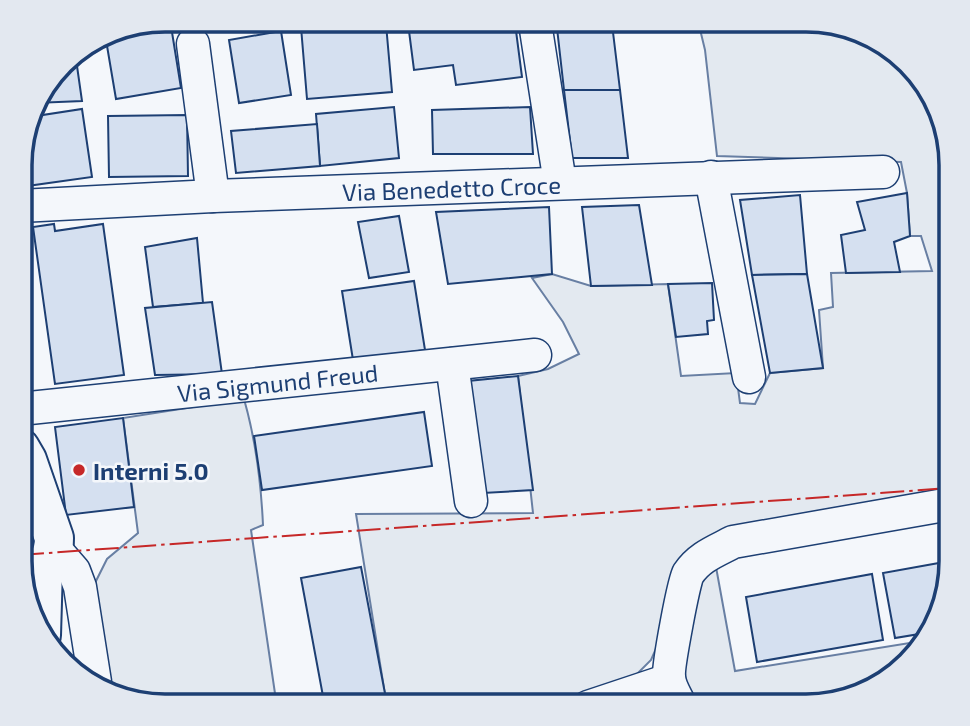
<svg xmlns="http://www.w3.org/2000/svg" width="970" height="726" font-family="'Exo 2',sans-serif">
<rect width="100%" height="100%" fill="#f4f7fb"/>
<g fill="#e3e9f0" stroke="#687fa3" stroke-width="2">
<polygon points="815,20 901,55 936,100 951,164 950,490 734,530 662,635 651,660 635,676 617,687 573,701 524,707 488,704 461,707 387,707 356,514 533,513 518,376 548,369 579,354 563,322 532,278 552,274 591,286 668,284 681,376 736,373 740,403 755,404 770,373 823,368 819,310 833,307 831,273 932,271 921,236 910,236 907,193 901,162 717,156 705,50 698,21"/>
<path d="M244 399C256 441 261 482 263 525L251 530 277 707 155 706 110 688 94 585 107 559 138 533 123 418Z"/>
<polygon points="716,567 735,671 922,641 915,657 870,692 806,707 697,707 682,674 696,581"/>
</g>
<g fill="#d5e0f0" stroke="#1d3f73" stroke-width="2">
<polygon points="473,23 515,23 522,77 456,85 453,65 414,70 409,31"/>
<polygon points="386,24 392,92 307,99 301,27"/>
<polygon points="612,24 620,90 564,90 557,28"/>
<polygon points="171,26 181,88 116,99 105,34 118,27"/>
<polygon points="281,31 291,95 239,103 229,40"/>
<polygon points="75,52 82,101 35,103 38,92 69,55"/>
<polygon points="564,90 620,90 628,158 572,158"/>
<polygon points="394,107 399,158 320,166 316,114"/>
<polygon points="530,107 533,154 433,154 432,110"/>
<polygon points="82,109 92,177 20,187 21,145 30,117"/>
<polygon points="187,115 188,176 109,177 108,116"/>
<polygon points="317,124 320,166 236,173 231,131"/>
<polygon points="907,193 910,236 894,242 900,272 846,273 841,235 865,230 857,202"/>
<polygon points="800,195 807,274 752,275 740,200"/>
<polygon points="639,205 652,285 591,286 582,207"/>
<polygon points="549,207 552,274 448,284 436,212"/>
<polygon points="399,216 409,272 369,278 358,222"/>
<polygon points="54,224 55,231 103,224 124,375 55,384 33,227"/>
<polygon points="197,238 203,303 153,307 145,247"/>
<polygon points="807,274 823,368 770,373 752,275"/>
<polygon points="414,281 425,350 353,360 342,291"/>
<polygon points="712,283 714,320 707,321 708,334 676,337 668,284"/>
<polygon points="212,302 222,374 155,375 145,308"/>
<polygon points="518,376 533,490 483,493 468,381"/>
<polygon points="424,412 432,466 262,490 254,436"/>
<polygon points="123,418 134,507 66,515 55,427"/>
<polygon points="950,561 950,572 925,633 895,638 883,573"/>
<polygon points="361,567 387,704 371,707 325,707 301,578"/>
<polygon points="872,574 883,640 757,662 746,597"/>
</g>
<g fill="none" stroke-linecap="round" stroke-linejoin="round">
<defs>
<g id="minor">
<polyline points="535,23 560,183"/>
<polyline points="193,44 213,196"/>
<polyline points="711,177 749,377"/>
<path id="s1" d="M20 206 213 196 883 172"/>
<polyline points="452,364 471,501"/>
<path id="s2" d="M20 409 535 355"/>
<polyline points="54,548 74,571 80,587 95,682"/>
<polyline points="588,707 669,680"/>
<path d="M681 707C677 697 669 687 669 676 668 666 684 580 688 574 699 557 716 551 733 542L950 504"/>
</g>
<g id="major">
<path d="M20 448 27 460 54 538C54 559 43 574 21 577"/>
<polyline points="41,635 43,568"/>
</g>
</defs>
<use href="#minor" stroke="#1d3f73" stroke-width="35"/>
<use href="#major" stroke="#1d3f73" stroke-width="42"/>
<use href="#minor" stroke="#f4f7fb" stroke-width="32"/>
<use href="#major" stroke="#f4f7fb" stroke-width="38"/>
<polyline stroke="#c62828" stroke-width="2" stroke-dasharray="24 5 3.5 5" stroke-linecap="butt" points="20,555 950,488"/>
</g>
<circle fill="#c62828" stroke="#f4f7fb" stroke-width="2.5" cx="79" cy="470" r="7"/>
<g text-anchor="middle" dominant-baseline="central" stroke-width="5" stroke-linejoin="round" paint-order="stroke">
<g font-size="24" fill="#1d3f73" stroke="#f4f7fb">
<text stroke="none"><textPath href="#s1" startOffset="432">Via Benedetto Croce</textPath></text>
<text stroke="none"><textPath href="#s2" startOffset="259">Via Sigmund Freud</textPath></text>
</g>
<g font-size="24" font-weight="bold" fill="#1d3f73" stroke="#f4f7fb" text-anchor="start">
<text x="93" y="470">Interni 5.0</text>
</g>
</g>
<path d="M0 0H970V726H0ZM165 32H806A133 133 0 0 1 939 165V561A133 133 0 0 1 806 694H165A133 133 0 0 1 32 561V165A133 133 0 0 1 165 32Z" fill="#e3e8f0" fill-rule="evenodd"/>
<path fill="none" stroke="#1d3f73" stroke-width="3.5" d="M165 32H806A133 133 0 0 1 939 165V561A133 133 0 0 1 806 694H165A133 133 0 0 1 32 561V165A133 133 0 0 1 165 32Z"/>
</svg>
